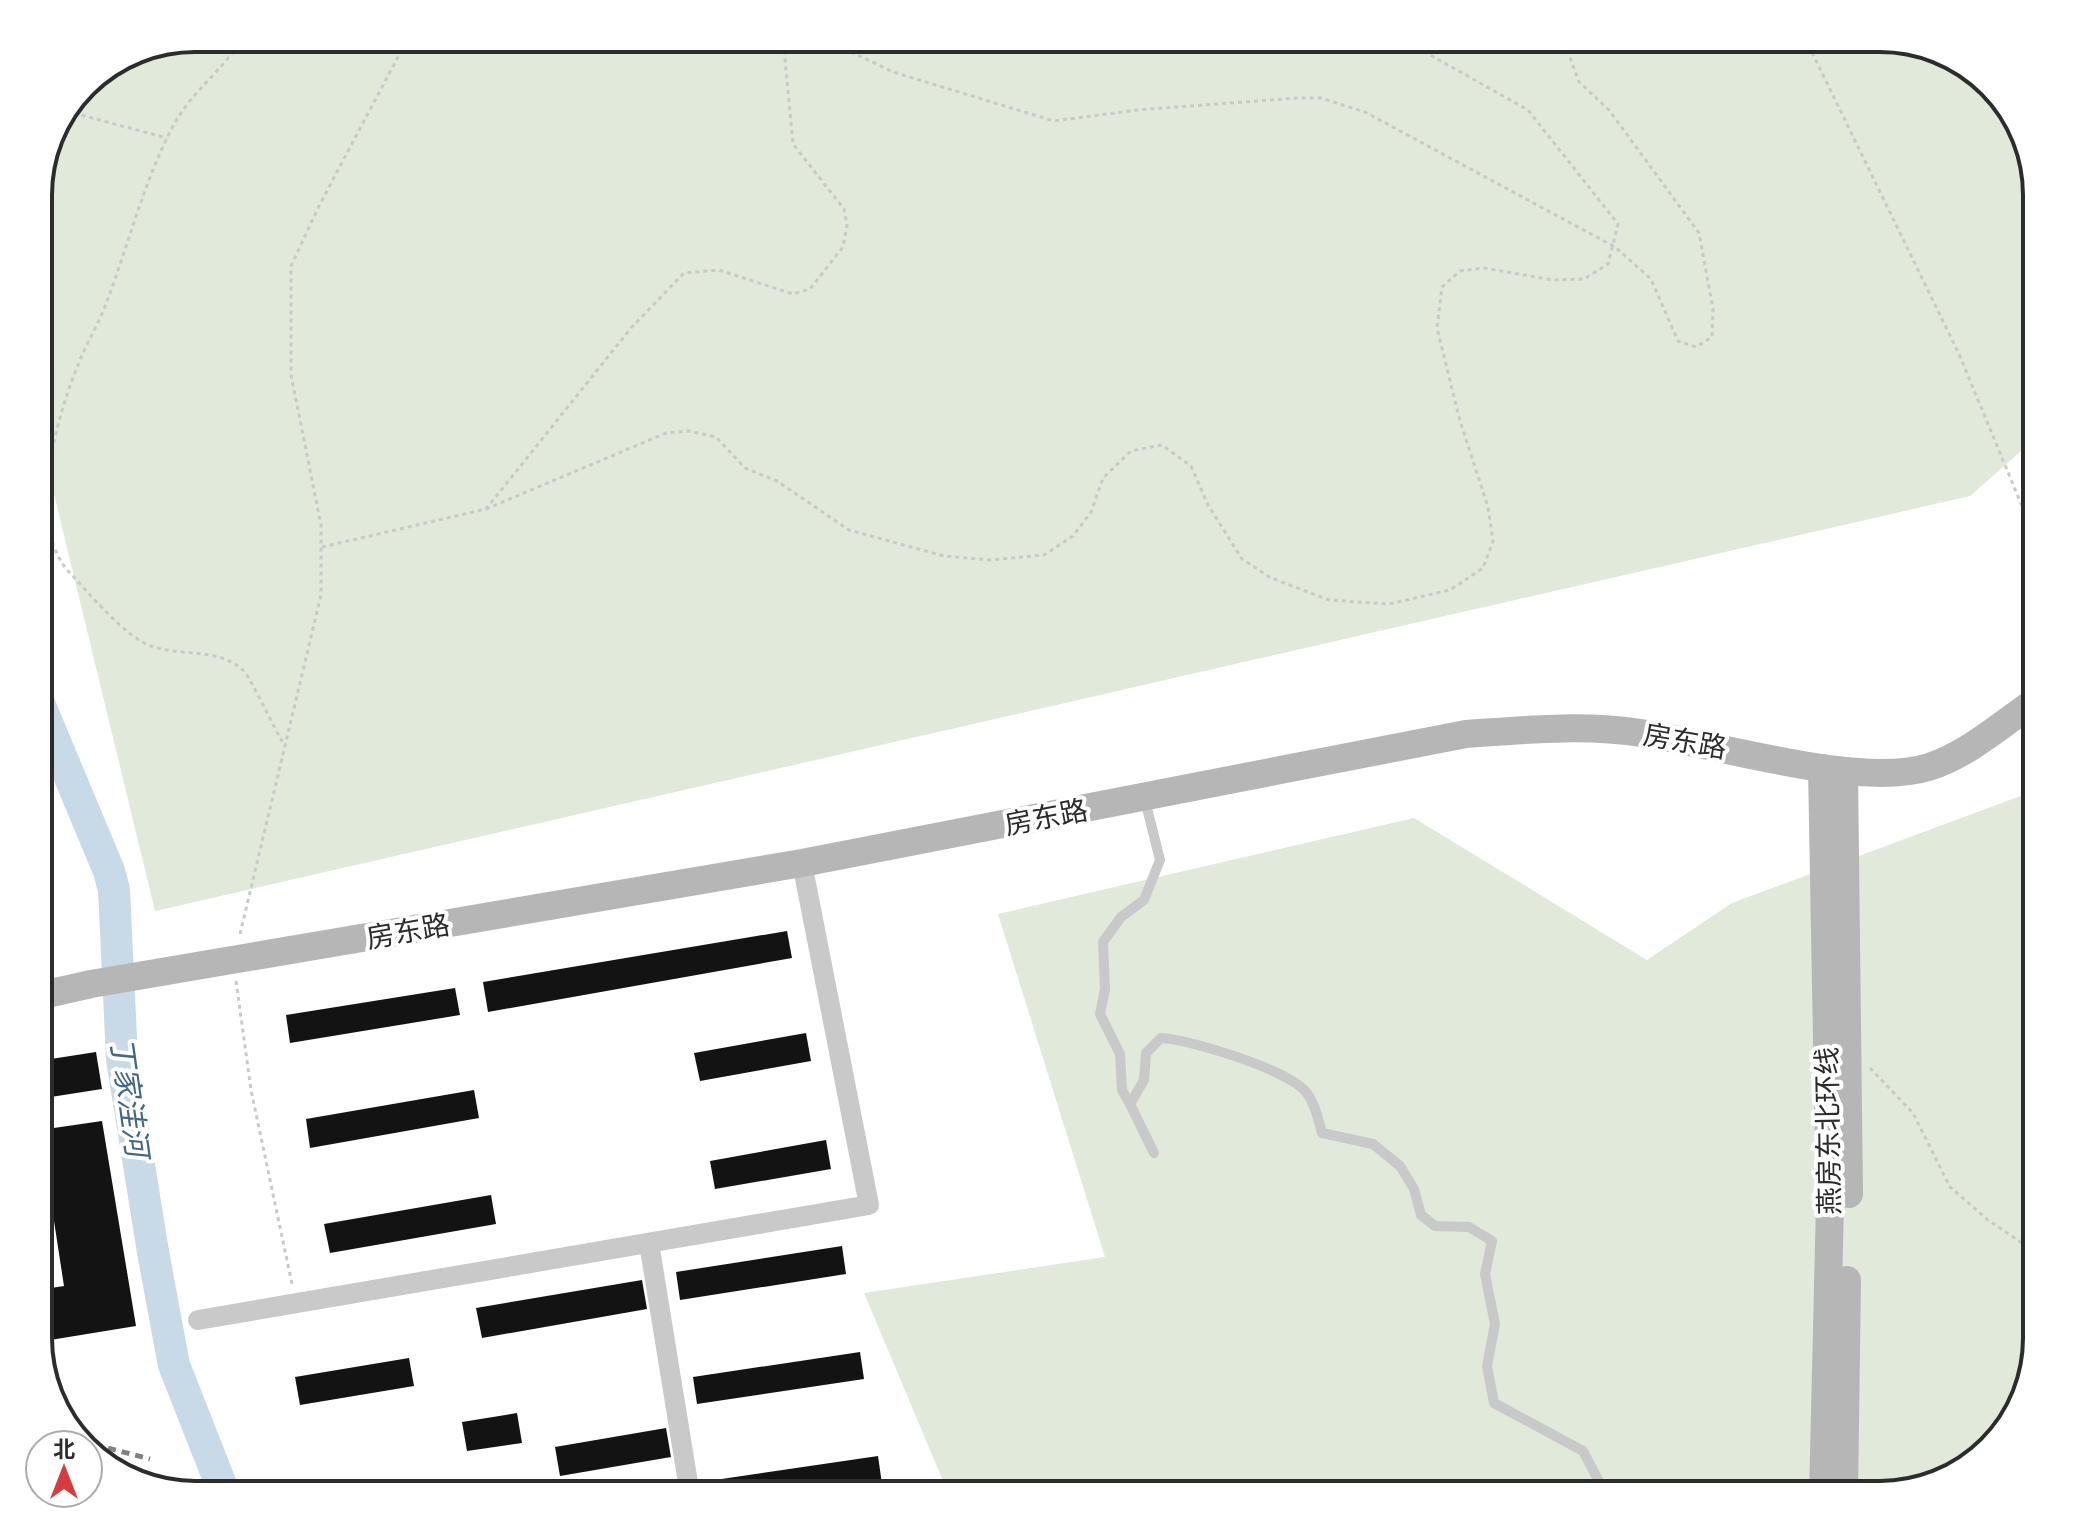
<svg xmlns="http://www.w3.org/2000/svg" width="2075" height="1533" font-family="'Asap Condensed','Noto Sans SC',sans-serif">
<rect width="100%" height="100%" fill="#fff"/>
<g fill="#e1e9da">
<polygon points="195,38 1881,38 1976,71 2021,125 2037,194 2037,437 1970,496 155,911 38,428 38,184 54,126 91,77 135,50"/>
<polygon points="2037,790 2037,1339 2004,1434 1949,1479 1880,1495 949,1495 864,1293 1105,1257 998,914 1414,818 1647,960 1732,903"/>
</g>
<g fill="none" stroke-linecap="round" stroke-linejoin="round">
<polyline stroke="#c8d9e7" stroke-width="32" points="38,701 109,871 114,890 122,1059 153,1252 174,1365 225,1495"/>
</g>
<g fill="#131313">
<polygon points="787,931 792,958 488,1012 483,982"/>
<polygon points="455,988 460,1015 290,1043 286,1015"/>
<polygon points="806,1033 811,1061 700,1081 694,1053"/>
<polygon points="96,1052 102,1089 38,1099 38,1061"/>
<polygon points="474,1090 479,1118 310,1148 306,1119"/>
<polygon points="102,1121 136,1326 38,1342 38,1290 64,1286 40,1130"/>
<polygon points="826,1140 831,1169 715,1189 710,1161"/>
<polygon points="491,1195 496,1224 330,1253 324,1224"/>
<polygon points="842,1246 846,1274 680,1300 676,1272"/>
<polygon points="642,1280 647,1309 482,1338 476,1308"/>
<polygon points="860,1352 864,1379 697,1404 693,1377"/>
<polygon points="409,1358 414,1386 300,1405 295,1377"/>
<polygon points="517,1413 522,1443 467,1451 462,1422"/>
<polygon points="666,1428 671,1457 560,1476 555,1447"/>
<polygon points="878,1456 882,1484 809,1495 710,1495 708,1481"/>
</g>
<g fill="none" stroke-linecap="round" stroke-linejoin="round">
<g stroke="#c9c9c9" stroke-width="3" stroke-dasharray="4 4" stroke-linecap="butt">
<path d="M243 38C223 70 189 94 172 128 143 184 128 246 106 304 98 325 86 344 78 365 56 419 25 526 70 573 90 594 125 637 151 646 182 657 217 647 243 670 250 676 275 731 284 744"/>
<polyline points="822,38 893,72 1054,121 1137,110 1297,98 1321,98 1365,112 1615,247 1651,279 1678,341 1696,347 1712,337 1713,309 1699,233 1609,110 1579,82 1563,38"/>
<polyline points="1805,38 1959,354 2034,535 2037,551"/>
<polyline points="66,111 167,138"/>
<polyline points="486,509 666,433 689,431 716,437 745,468 777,481 849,530 944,556 991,560 1044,555 1073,536 1091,512 1103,478 1131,451 1162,445 1191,466 1208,505 1242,559 1271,578 1329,600 1389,604 1450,590 1483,568 1493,541 1488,507 1460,421 1437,328 1442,287 1460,271 1484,268 1553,280 1584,279 1608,264 1618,224 1528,110 1400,38"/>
<polyline points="322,547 486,509 631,328 684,273 719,270 793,294 810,289 843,247 847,225 844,209 793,144 783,38"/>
<polyline points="240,934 321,595 321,525 291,375 291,266 320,204 408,38"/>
<polyline points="236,981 251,1090 292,1284"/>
<polyline points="1870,1068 1913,1113 1950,1187 1988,1220 2037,1253"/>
</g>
<g stroke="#c9c9c9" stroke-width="10">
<polyline points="38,937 49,991"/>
<polyline points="1130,1104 1122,1090 1120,1054 1100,1014 1105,989 1103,942 1121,917 1144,900 1160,860 1145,800"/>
<path d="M1154 1153 1130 1104 1144 1080 1146 1053 1161 1038C1189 1039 1289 1070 1306 1092 1315 1103 1318 1119 1322 1133L1373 1144 1400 1166 1414 1189 1421 1215 1435 1226 1469 1227 1492 1241 1485 1274 1495 1324 1487 1366 1494 1403 1583 1451 1606 1495"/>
</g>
<g stroke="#c9c9c9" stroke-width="20">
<polyline points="649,1243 690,1495"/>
<polyline points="198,1320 869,1205 802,863"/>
</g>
<g stroke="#b6b6b6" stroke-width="28">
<polyline points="1822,768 1830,1204 1823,1495"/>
<polyline points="1844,771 1849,1194"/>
<path d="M38 996 91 984 802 863 1466 734C1524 730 1583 724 1641 733 1718 744 1858 789 1929 767 1969 754 2003 723 2037 700"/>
<polyline points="1844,1495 1847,1280"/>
</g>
<polyline stroke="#818181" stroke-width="5" stroke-dasharray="8 6" stroke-linecap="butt" points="81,1441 150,1459"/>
</g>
<g text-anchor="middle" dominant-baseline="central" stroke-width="8" stroke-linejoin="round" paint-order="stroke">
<g font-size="28" fill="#2c2c2c" stroke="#fff">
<text transform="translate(1685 741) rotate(10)">房东路</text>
<text transform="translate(1046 817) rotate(-11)">房东路</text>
<text transform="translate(408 931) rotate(-10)">房东路</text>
<text transform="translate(1828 1131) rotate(-91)">燕房东北环线</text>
</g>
<g font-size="30" font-style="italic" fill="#426786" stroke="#fff">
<text transform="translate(130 1097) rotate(82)">丁家洼河</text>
</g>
</g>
<path d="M0 0H2075V1533H0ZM195 52H1880A143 143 0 0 1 2023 195V1338A143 143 0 0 1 1880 1481H195A143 143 0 0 1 52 1338V195A143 143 0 0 1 195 52Z" fill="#fff" fill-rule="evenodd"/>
<path fill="none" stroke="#2c2c2c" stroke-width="4" d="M195 52H1880A143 143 0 0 1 2023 195V1338A143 143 0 0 1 1880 1481H195A143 143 0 0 1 52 1338V195A143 143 0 0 1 195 52Z"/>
<g transform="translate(64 1469)"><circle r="38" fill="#ffffff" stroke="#ababab" stroke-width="2"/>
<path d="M0-6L14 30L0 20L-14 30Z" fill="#d53c3d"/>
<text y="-12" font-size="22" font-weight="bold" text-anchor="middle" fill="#2c2c2c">北</text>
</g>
</svg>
